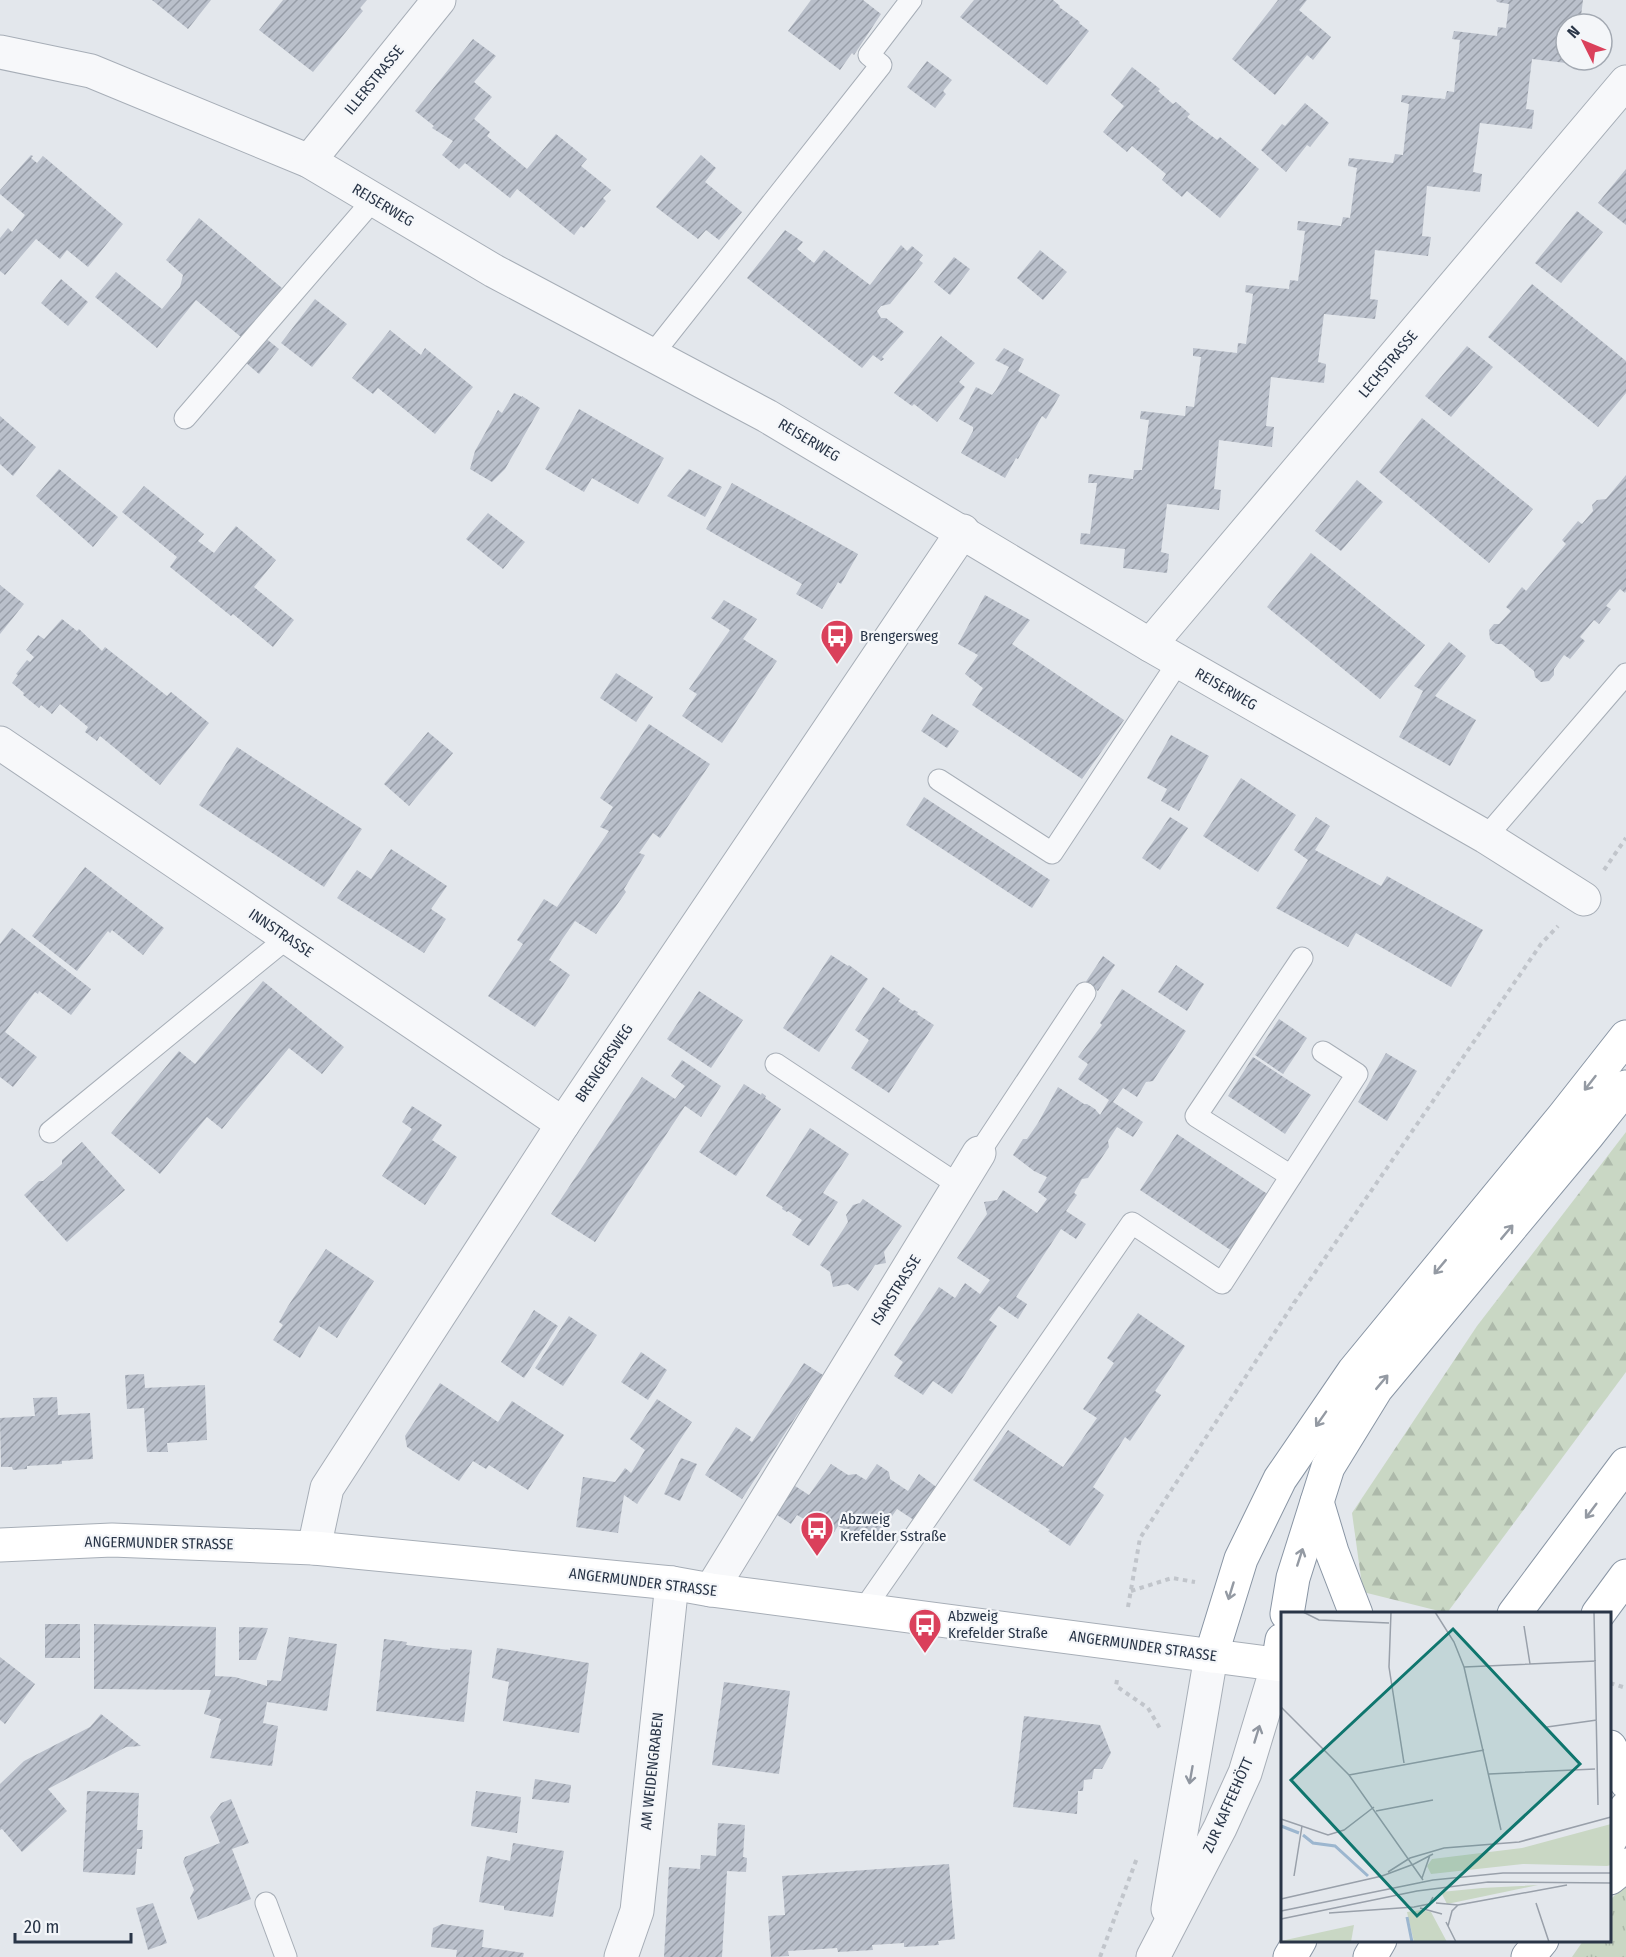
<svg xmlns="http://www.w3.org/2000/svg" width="1626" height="1957" font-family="'Fira Sans Condensed',sans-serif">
<defs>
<pattern id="grass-tufts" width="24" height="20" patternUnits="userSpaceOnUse" patternTransform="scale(1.5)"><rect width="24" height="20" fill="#c9d7c4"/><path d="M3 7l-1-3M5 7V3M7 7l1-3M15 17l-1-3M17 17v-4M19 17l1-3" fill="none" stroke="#adb9aa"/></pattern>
<pattern id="forest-firs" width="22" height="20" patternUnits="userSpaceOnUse" patternTransform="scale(1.5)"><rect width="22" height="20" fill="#c9d7c4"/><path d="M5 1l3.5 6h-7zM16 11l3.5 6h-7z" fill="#adb9aa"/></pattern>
<pattern id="building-hatch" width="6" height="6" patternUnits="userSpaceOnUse" patternTransform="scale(1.5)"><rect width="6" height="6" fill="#bac0cb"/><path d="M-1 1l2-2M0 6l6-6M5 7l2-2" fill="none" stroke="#979da7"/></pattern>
</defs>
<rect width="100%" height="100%" fill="#e3e7ec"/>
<polygon fill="url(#grass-tufts)" points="1626,1884 1626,1957 1572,1957 1583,1941 1610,1940 1610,1900"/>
<polygon fill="url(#forest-firs)" points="1626,1132 1626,1372 1447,1613 1363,1592 1352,1513 1477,1326"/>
<g fill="url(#building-hatch)">
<polygon points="152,0 211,0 188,29"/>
<polygon points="283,0 367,0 360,8 363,11 313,72 259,30"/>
<polygon points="811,0 863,0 881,14 854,55 852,53 840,70 788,31"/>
<polygon points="974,0 1053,0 1060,6 1059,7 1080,22 1079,23 1089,31 1047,85 960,17"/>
<polygon points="1278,0 1307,0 1299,10 1331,37 1313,60 1307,55 1275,95 1232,59"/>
<polygon points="1496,0 1583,0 1580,24 1566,24 1566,60 1584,60 1583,65 1532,59 1526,109 1534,110 1532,129 1480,123 1473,172 1482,174 1480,192 1427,186 1422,236 1431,237 1428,256 1375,250 1370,299 1378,300 1375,319 1324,314 1318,362 1326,364 1324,383 1271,377 1266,426 1274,427 1272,447 1219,440 1214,489 1221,490 1219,510 1167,504 1161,552 1169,554 1167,573 1123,568 1125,549 1080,544 1081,533 1090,534 1097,483 1088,483 1089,474 1133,479 1134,470 1142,470 1149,420 1140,419 1141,411 1185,416 1186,406 1194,407 1201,357 1193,356 1193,348 1237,353 1238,343 1246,344 1253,294 1245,292 1246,285 1289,289 1290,280 1298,281 1305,231 1297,230 1298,221 1341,226 1343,217 1350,218 1357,168 1348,166 1349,158 1393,163 1395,154 1403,155 1409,104 1401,102 1402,95 1445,99 1447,91 1454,92 1460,40 1452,39 1454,31 1497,36 1498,27 1506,28 1509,4 1497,2"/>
<polygon points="473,39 496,56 474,82 492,97 474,119 490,132 487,136 527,169 556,134 587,159 581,166 611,190 603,198 606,201 584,228 581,226 574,235 517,189 510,198 465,163 459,169 442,155 453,141 432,128 434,126 415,111"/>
<polygon points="927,61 952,80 943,91 946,94 935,108 907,87"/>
<polygon points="1132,67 1160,89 1158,91 1173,104 1176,102 1190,114 1187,117 1217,140 1220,137 1259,169 1220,218 1187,191 1182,197 1162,180 1166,174 1132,146 1127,152 1103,132 1124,106 1111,95"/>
<polygon points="1305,103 1329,123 1310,147 1307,145 1286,172 1261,150 1282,124 1285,126"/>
<polygon points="31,155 33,156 31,158 37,163 43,156 123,224 88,267 67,250 60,259 36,239 5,275 0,271 0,238 8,228 12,232 25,215 0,194 0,190"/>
<polygon points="701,155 716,168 705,182 742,212 719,240 706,230 698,239 656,207"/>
<polygon points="1626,169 1626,225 1598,203"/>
<polygon points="1577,211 1603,232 1561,283 1535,263"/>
<polygon points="199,218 282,288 241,337 196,300 157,348 95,297 116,272 162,309 180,287 183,275 166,260"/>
<polygon points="785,230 803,242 797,249 814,263 824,250 870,285 901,245 907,251 912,246 923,255 919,260 923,263 890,304 881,306 877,311 881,318 886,318 904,332 882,357 884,359 881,361 873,355 862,368 747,278"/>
<polygon points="1040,250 1067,272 1043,300 1017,278"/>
<polygon points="954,257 970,269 950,295 934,282"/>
<polygon points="61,279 88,302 68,326 41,303"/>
<polygon points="1532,284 1626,361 1626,393 1598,427 1488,337"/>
<polygon points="315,299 347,324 312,367 281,343"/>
<polygon points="390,330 421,355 425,348 473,387 435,434 378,388 373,394 352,378"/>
<polygon points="941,336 975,363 959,382 965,387 937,422 914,404 912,406 894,393"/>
<polygon points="264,337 279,349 259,374 244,361"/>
<polygon points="1467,346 1493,367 1451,417 1425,396"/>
<polygon points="1004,348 1024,359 1018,371 1060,395 1046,419 1042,416 1018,459 1016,458 1005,478 961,453 973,431 973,427 959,419 976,387 992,395 996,390 1009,367 995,360"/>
<polygon points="514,393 522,397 522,396 540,408 505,469 492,482 470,469 475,451 498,410 502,413"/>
<polygon points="579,409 664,458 638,504 592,478 584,492 545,469"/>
<polygon points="0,416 36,447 13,476 0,464"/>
<polygon points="1422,418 1533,509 1489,563 1379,472"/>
<polygon points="59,469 118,517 93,547 36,496"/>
<polygon points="689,469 722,487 705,517 667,496"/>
<polygon points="1626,475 1626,591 1625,593 1620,589 1606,606 1611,609 1599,624 1594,620 1580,637 1585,641 1570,659 1564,655 1554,669 1554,675 1549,681 1541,682 1535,677 1534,671 1502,644 1496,644 1490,639 1489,630 1494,624 1499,624 1511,611 1506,607 1522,587 1526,591 1566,544 1562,540 1578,521 1582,524 1593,511 1592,505 1597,500 1606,499"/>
<polygon points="1357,480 1383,502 1341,551 1315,531"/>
<polygon points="732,483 858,554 841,584 838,582 822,609 796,594 802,584 706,529"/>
<polygon points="144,486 204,534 198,541 214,553 236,526 276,560 254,587 294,620 273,647 233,614 231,616 170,567 177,557 122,512"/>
<polygon points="488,513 525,542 503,569 466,539"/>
<polygon points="1311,553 1425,645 1380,699 1267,607"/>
<polygon points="0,585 24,604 0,634"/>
<polygon points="985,595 1030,620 1012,644 1124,720 1082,779 972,705 983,688 965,674 978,655 958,644"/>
<polygon points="724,600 757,619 743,639 777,661 722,743 682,716 697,694 689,689 730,630 711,618"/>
<polygon points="62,619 77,631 79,629 102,651 105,647 167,696 171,692 209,723 160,785 100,736 97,741 85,732 88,727 60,704 52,714 41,705 39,708 23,695 24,693 12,683 18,675 16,674 27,660 30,662 34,657 26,650 38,635 44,639"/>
<polygon points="1449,642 1466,656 1435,696 1476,720 1450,766 1399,737 1423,691 1414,686"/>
<polygon points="616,673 653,697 636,722 600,698"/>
<polygon points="932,714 959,731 947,748 921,731"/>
<polygon points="649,724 710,764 660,838 653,833 639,853 645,855 624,889 626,892 596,934 575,921 561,941 549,960 570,975 535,1027 488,996 523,944 517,940 544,899 557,907 609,831 600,827 613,807 600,798"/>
<polygon points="428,732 453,753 409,806 384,784"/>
<polygon points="1171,735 1209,756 1179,811 1161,801 1167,789 1147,778"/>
<polygon points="237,747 362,829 324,887 199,805"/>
<polygon points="1241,778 1296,815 1258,872 1203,836"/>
<polygon points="924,797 1050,880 1032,908 906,825"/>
<polygon points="1170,817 1188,828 1160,870 1142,858"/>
<polygon points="1316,817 1330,826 1315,850 1381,886 1387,876 1483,930 1451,987 1356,933 1348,947 1276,908 1308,860 1294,850"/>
<polygon points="391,849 447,886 431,909 446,919 424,953 337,898 357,870 371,879"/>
<polygon points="85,867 164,928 143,955 112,930 110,933 108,931 77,971 32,936"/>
<polygon points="12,928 91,989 71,1015 39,991 38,994 35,992 5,1032 37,1057 13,1087 0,1077 0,944"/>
<polygon points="831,955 848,966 849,965 868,979 819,1052 783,1028"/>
<polygon points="1103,956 1115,965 1098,991 1085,983"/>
<polygon points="1176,965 1204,984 1187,1011 1158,992"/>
<polygon points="263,981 344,1047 322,1074 289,1048 222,1129 207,1117 160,1174 111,1133 179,1051 195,1064"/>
<polygon points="883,987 900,999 898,1001 913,1011 914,1010 918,1012 917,1014 934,1025 889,1093 851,1068 869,1040 855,1030"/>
<polygon points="1122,989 1186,1031 1153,1081 1146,1082 1137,1097 1123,1088 1113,1102 1143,1122 1133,1137 1117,1127 1108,1141 1109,1147 1088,1178 1082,1179 1074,1193 1077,1195 1066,1211 1086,1224 1076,1239 1061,1229 1016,1297 1027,1304 1018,1319 999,1306 989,1320 997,1326 952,1394 933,1381 923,1395 894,1376 903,1362 894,1355 939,1287 955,1298 965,1283 980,1294 990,1280 957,1258 987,1214 984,1202 997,1200 1003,1190 1037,1213 1047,1199 1038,1192 1047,1177 1034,1171 1013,1155 1023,1139 1027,1139 1038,1123 1058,1087 1084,1104 1087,1104 1095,1109 1100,1115 1109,1100 1078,1079 1088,1064 1078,1057 1102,1025 1100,1023"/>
<polygon points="699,991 743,1020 711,1068 667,1039"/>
<polygon points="1279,1019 1307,1038 1283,1074 1255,1055"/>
<polygon points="1386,1053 1417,1071 1387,1121 1358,1102"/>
<polygon points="1253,1057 1311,1095 1285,1134 1228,1096"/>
<polygon points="682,1060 721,1086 701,1117 685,1106 595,1242 551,1214 642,1077 675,1099 685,1086 671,1076"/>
<polygon points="744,1084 761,1095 762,1093 766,1096 765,1098 781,1109 736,1176 699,1152"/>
<polygon points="412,1106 442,1125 432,1140 457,1157 425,1205 382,1176 412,1129 402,1122"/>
<polygon points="810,1128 849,1154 823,1193 838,1202 809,1246 792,1235 802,1220 788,1211 787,1212 782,1209 783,1207 766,1196"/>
<polygon points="1177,1134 1272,1197 1235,1253 1140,1190"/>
<polygon points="82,1142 125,1190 67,1242 24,1195 39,1181 43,1181 62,1164 62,1160"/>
<polygon points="863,1199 902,1226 884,1252 886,1263 875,1265 858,1291 848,1284 833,1287 830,1272 820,1265 848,1222 846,1215 853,1205 860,1203"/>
<polygon points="326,1249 374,1281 337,1338 319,1326 300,1358 273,1340 283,1325 279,1322 288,1306"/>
<polygon points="534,1310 558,1326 524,1378 501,1362"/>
<polygon points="1138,1313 1185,1346 1155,1391 1161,1395 1130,1441 1125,1437 1093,1487 1104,1495 1070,1546 1048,1531 1050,1530 973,1480 1008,1430 1063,1467 1097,1418 1083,1409 1114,1363 1107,1358"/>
<polygon points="569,1316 597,1335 563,1386 535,1368"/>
<polygon points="641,1352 667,1370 648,1400 621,1382"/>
<polygon points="804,1363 823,1375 742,1499 705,1475 736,1427 751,1437 749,1440 752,1442"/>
<polygon points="144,1374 145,1388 205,1385 207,1440 167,1443 168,1452 147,1452 144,1408 127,1409 125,1375"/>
<polygon points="440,1383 498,1422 512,1401 564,1435 528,1490 489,1465 486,1469 473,1461 459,1481 407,1447 405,1436"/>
<polygon points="57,1397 58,1415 90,1413 93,1459 62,1461 62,1464 27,1466 27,1469 13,1470 12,1467 1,1467 0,1418 35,1416 33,1398"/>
<polygon points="657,1399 692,1422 637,1504 624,1495 618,1533 576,1527 583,1477 615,1482 625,1468 631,1473 645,1450 630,1439"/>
<polygon points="681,1458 697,1464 680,1501 664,1494"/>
<polygon points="831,1464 848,1475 856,1474 866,1480 877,1464 889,1472 890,1479 908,1491 919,1474 939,1489 917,1522 897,1509 874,1542 858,1531 849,1532 838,1526 831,1537 824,1539 815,1533 814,1525 797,1515 791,1524 771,1511 789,1482 809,1495"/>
<rect x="45" y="1624" width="35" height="34"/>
<polygon points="94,1624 216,1627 215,1676 235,1677 267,1686 267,1680 281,1681 289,1637 337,1644 327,1711 267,1702 263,1723 278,1726 272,1766 210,1758 221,1719 204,1714 211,1690 94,1689"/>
<polygon points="239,1627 268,1628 256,1660 239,1660"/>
<polygon points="384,1639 407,1642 406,1645 450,1650 450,1648 472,1650 464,1722 376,1711"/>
<polygon points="497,1648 589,1663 579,1733 503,1721 509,1682 492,1678"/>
<polygon points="0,1657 35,1684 5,1724 0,1720"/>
<polygon points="724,1682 790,1691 779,1774 712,1765"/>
<polygon points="101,1714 141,1746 126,1747 48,1789 67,1811 22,1852 2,1829 0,1830 0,1784 24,1761 90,1727"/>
<polygon points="1024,1716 1100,1725 1111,1753 1102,1769 1094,1769 1092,1779 1084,1780 1083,1791 1078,1791 1077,1814 1013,1807"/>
<polygon points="535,1779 571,1785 569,1803 532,1799"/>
<polygon points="87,1791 139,1793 137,1830 143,1830 142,1849 137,1849 135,1875 83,1872"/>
<polygon points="476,1791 521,1797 517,1833 471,1826"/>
<polygon points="231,1799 249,1843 232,1849 251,1899 198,1920 190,1898 194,1890 183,1862 185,1857 220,1843 210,1817 221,1803"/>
<polygon points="718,1823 745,1825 743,1857 747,1858 746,1872 727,1871 722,1957 664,1957 669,1867 700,1869 701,1855 716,1856"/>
<polygon points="513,1843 564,1851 553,1917 504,1910 504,1906 479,1902 487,1856 510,1861"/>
<polygon points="949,1864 955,1939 938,1941 939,1945 904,1947 904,1943 872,1945 873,1950 838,1952 837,1948 822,1949 788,1951 789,1956 771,1957 768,1916 785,1915 782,1876"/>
<polygon points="153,1903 167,1943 148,1950 136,1908"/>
<polygon points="442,1924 484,1930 482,1947 524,1953 523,1957 456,1957 457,1950 431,1947 433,1928"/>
</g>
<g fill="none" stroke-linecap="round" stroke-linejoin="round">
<defs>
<g id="service">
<polyline points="652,355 881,65 869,55 911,0"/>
<polyline points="185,418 374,199"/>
<polyline points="939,780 1052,853 1179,661"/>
<polyline points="1486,837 1626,674"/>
<polyline points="776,1064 960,1186"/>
<polyline points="50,1132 287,938"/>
<polyline points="979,1153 1085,993"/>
<polyline points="1291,1176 1196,1116 1302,958"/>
<polyline points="864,1609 1132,1223 1222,1283 1357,1074 1323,1052"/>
<polyline points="266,1903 286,1957"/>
</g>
<g id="minor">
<polyline points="0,52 91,71 309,161 494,271 767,416 1150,645 1486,837 1584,899"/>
<polyline points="309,161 439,0"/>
<polyline points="1150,645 1626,82"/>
<polyline points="0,743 563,1124"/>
<polyline points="314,1548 327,1488 563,1124 963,531"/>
<polyline points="711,1590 979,1153"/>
<polyline points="1168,1909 1211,1656"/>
<polyline points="621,1957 637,1911 672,1583"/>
<polyline points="1153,1957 1220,1828 1245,1773 1278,1664"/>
</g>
<polyline id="secondary" points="0,1545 112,1540 314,1548 672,1583 711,1590 1282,1665"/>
<g id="motorway">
<polyline points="1317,1502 1332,1552 1356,1614"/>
<polyline points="1287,1614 1293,1578 1328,1467 1376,1389 1587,1136 1626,1087"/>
<polyline points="1514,1614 1626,1464"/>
<polyline points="1598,1614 1626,1576"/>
<polyline points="1211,1656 1241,1559 1280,1479 1354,1371 1563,1117 1626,1037"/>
<polyline points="1278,1664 1282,1640"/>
<polyline points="1610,1747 1626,1778 1626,1782"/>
<polyline points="1610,1840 1623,1819 1626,1808"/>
<polyline points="1610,1878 1626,1865"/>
<polyline points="1290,1957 1300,1940"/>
<polyline points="1370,1957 1380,1940"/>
<polyline points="1528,1957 1542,1940"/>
</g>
</defs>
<use href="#service" stroke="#a7aeb7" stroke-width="23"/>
<use href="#minor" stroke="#a7aeb7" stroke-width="35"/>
<use href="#secondary" stroke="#a7aeb7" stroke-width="35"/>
<use href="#motorway" stroke="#8995a4" stroke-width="35"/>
<g stroke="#c1c5cb" stroke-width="4" stroke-dasharray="4.5 4.5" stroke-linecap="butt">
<polyline points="1604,870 1626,838"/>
<polyline points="1131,1591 1172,1578 1195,1582"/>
<polyline points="1128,1607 1140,1538 1294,1303 1541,944 1558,926"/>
<polyline points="1117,1680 1116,1686 1148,1708 1161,1730"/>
<polyline points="1610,1683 1626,1688"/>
<polyline points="1100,1957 1137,1858"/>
</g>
<use href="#service" stroke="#f7f8fa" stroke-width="21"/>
<use href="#minor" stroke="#f7f8fa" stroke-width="33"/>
<use href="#secondary" stroke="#fff" stroke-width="33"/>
<use href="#motorway" stroke="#fff" stroke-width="33"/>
</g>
<defs><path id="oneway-shaft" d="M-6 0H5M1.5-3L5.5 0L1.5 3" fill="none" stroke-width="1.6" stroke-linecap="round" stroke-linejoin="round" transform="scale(1.5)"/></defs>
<g stroke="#949aa3">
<use href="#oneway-shaft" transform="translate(1590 1083) rotate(128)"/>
<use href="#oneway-shaft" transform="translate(1507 1232) rotate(-50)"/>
<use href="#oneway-shaft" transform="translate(1440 1267) rotate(130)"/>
<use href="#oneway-shaft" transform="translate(1382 1382) rotate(-50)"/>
<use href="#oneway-shaft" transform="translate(1321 1419) rotate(125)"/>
<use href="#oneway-shaft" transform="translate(1591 1511) rotate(127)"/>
<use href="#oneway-shaft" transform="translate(1300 1557) rotate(-72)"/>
<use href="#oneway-shaft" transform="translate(1231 1591) rotate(107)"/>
</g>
<g stroke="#9096a0">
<use href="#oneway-shaft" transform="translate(1257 1734) rotate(-73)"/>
<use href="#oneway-shaft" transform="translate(1191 1775) rotate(100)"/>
</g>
<defs>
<symbol id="bus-pin" viewBox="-11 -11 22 30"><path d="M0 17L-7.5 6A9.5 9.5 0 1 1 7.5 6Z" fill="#da405b" stroke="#f4f6f9"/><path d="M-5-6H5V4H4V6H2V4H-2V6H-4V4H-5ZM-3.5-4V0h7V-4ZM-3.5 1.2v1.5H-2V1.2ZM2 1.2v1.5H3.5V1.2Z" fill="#fff"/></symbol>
</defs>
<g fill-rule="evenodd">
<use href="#bus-pin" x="818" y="617" width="38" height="52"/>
<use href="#bus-pin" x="798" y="1509" width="38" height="52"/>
<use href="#bus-pin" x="906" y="1606" width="38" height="52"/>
</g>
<g text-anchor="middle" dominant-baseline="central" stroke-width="4.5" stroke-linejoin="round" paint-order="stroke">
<g font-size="15" fill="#293547" stroke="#f4f6f9">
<text transform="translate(374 80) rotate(-51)">ILLERSTRASSE</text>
<text transform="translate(383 205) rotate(31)">REISERWEG</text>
<text transform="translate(1388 364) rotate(-50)">LECHSTRASSE</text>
<text transform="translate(809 440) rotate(31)">REISERWEG</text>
<text transform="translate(1226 689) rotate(30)">REISERWEG</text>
<text transform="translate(281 933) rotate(34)">INNSTRASSE</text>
<text transform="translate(604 1063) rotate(-56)">BRENGERSWEG</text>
<text transform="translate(896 1290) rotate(-58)">ISARSTRASSE</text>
<text transform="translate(159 1543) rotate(1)">ANGERMUNDER STRASSE</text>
<text transform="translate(643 1582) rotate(7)">ANGERMUNDER STRASSE</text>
<text transform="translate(1143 1646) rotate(8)">ANGERMUNDER STRASSE</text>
<text transform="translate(652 1771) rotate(-84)">AM WEIDENGRABEN</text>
<text transform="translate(1228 1805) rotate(-66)">ZUR KAFFEEHÖTT</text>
</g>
<g font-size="15" fill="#293547" stroke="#f4f6f9" text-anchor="start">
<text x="860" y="636">Brengersweg</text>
<text x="840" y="1519">Abzweig<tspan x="840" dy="17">Krefelder Sstraße</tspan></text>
<text x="948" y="1616">Abzweig<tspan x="948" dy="17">Krefelder Straße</tspan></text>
</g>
</g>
<g transform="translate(1281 1612)">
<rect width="330" height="330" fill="#e3e7ec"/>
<path d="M257 273 166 292 160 280 201 276ZM140 298 150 300 166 330H133L126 300Z" fill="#c9d7c4"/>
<path d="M330 212V253L326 254 242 252 150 262 146 254 151 247 241 236Z" fill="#c9d7c4"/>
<path d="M73 313 70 330H0V329Z" fill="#c9d7c4"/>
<path fill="none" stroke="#9cb6cf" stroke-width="3" d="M0 214 18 221M22 223 32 231 54 234 87 264M126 305 131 330"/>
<path fill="none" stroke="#99a0aa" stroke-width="1.5" d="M22 0 38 8 108 11M110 0 108 55 123 151M154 0 173 30 183 55 220 218M313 0 317 193M243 14 249 52M183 55 315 49M0 95 68 163 142 268M266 115 316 108M208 162 314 157M68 163 203 138M95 199 152 188M0 207 47 223 63 218 93 195M129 246 163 236 238 230 330 205M133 252 152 242M107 260 129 246M13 264 21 214M141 266 149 243M0 287 101 264 133 252M155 291 177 293M255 291 268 330M139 296 161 302M0 299 152 268 222 261H330M48 301 133 295 148 292 152 285M0 307 136 279 207 270 330 271M165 310 175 330M167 314 171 299 177 293 286 273"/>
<path fill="#0f766e" fill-opacity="0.15" stroke="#0f766e" stroke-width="3" d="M172 17 299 152 136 304 10 168Z"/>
<rect width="330" height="330" fill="none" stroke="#293547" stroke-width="3"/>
</g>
<g transform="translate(1584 42) rotate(313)"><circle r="28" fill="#f4f6f9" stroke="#a3a9b2" stroke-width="1.5"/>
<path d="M0-4.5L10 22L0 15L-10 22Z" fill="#da405b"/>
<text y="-9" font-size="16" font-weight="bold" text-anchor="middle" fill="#293547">N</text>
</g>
<path d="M15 1933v9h116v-9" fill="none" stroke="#293547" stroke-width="3"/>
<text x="24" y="1933" font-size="18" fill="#293547" stroke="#f4f6f9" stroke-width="4.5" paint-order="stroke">20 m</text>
</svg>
